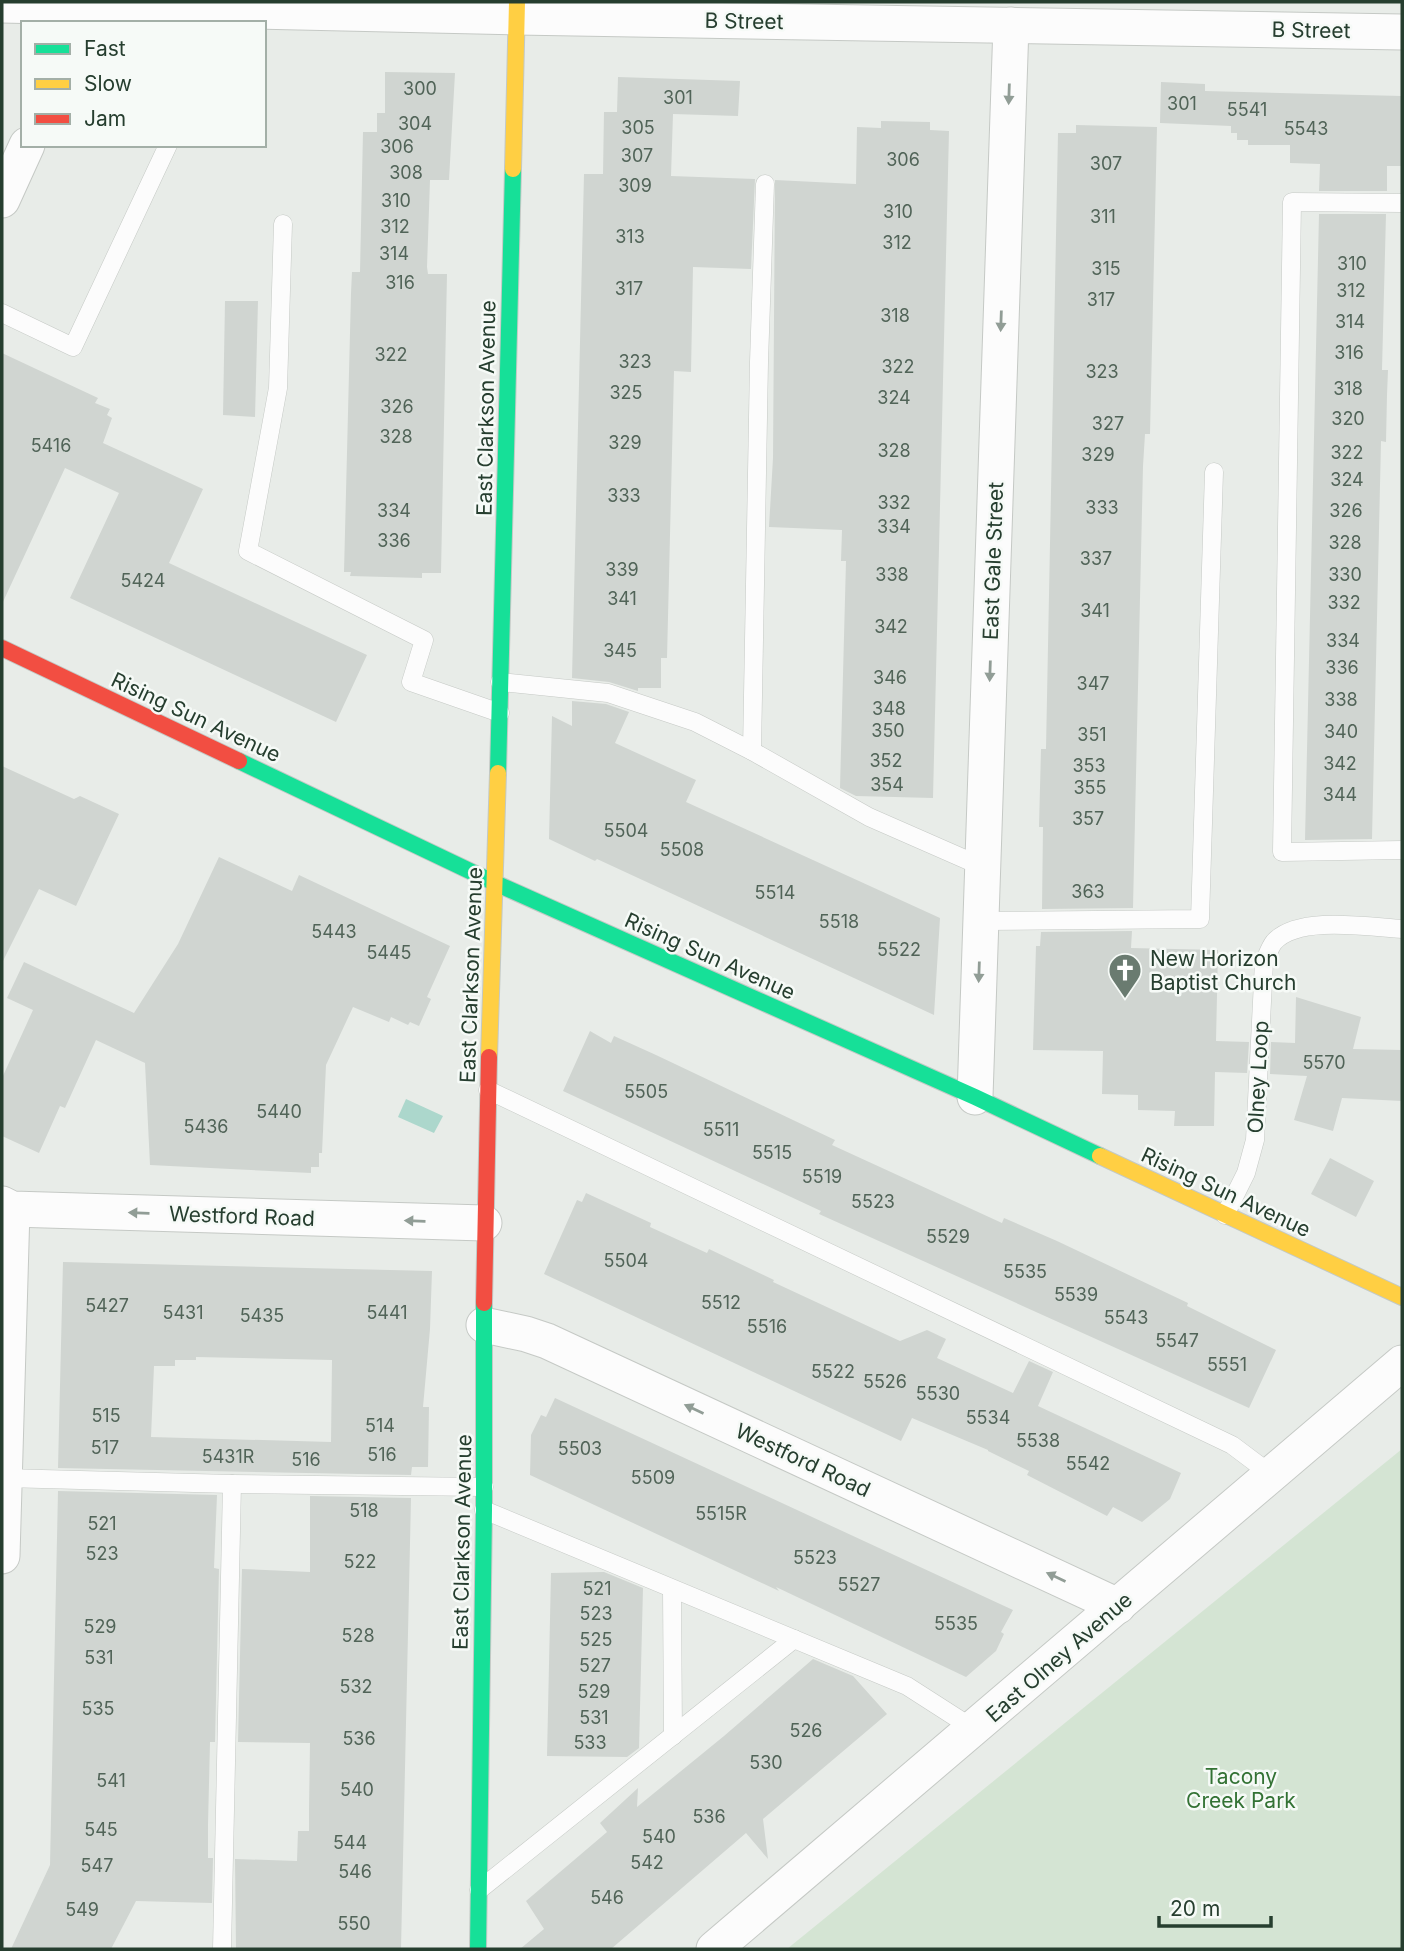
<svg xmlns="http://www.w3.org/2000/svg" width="1404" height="1951" font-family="Inter,sans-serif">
<rect width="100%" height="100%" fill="#e8ece8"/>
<polygon fill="#d4e4d3" points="1402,1449 1402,1949 787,1949"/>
<polygon fill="#acd7cc" points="406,1099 443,1116 434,1133 398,1117"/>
<g fill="#d0d5d1" fill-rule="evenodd">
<polygon points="385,72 455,73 449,180 430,180 427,267 428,274 447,274 441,573 422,573 422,578 350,576 351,572 344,572 351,293 352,272 360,272 363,132 377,132 377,113 385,113"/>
<polygon points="618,77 740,81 738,116 673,114 671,176 755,179 751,269 693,267 691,372 674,371 667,658 661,658 661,688 638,688 638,691 609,682 572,678 584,174 603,174 604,112 617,112"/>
<polygon points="1161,82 1205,84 1205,91 1402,96 1402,166 1387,166 1387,191 1319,191 1320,164 1290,163 1290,145 1248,145 1248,140 1237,140 1237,133 1231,133 1231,126 1160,123"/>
<polygon points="881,121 930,122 930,130 949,131 933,798 856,796 840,788 846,561 841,561 842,530 769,527 773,458 775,180 856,184 857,127 881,128"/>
<polygon points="1076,125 1157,127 1150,434 1145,434 1143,466 1133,908 1042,909 1043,827 1039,827 1041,749 1046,749 1058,133 1076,133"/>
<polygon points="1319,214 1386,214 1382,370 1388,370 1387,395 1386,442 1381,441 1372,839 1305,840"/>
<polygon points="225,301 258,301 255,417 223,415"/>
<polygon points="2,353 98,398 95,403 110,409 107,415 112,418 103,443 203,489 169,563 367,655 336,722 70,598 119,493 65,468 2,604"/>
<polygon points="572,701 606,704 629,712 615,743 696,780 686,802 940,918 934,1015 597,859 595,861 549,839 552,716 572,726"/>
<polygon points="2,766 74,799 80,796 119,814 76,906 39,889 2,963"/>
<polygon points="219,857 292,891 299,875 450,946 427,997 431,999 419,1026 410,1022 408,1025 391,1017 389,1022 353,1007 326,1065 322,1153 319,1153 319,1167 311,1167 311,1173 150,1165 145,1063 96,1040 65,1108 60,1106 39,1153 2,1136 2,1078 33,1010 7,998 24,962 134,1013 178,944"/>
<polygon points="1132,931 1131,948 1218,950 1216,1041 1249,1042 1247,1073 1215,1072 1214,1126 1174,1126 1175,1111 1138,1110 1138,1095 1102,1094 1103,1051 1033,1050 1036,946 1040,946 1041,932"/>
<polygon points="1296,997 1361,1017 1353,1049 1402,1050 1402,1101 1342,1098 1333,1131 1294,1120 1307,1076 1270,1074 1271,1042 1295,1043"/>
<polygon points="590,1031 611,1043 614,1036 656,1055 835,1140 832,1145 1002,1223 1004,1218 1057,1241 1188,1303 1187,1306 1276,1350 1249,1408 819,1214 821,1211 563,1091"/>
<polygon points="1330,1158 1374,1181 1356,1217 1311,1194"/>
<polygon points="586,1193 651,1223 650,1227 707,1253 709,1249 774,1280 773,1282 900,1341 927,1330 946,1339 937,1358 1013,1393 1029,1361 1053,1372 1038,1406 1181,1473 1170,1499 1142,1522 1113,1507 1107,1516 1027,1475 1029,1471 988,1451 988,1450 912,1418 901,1441 544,1274 577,1200 582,1202"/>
<path d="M63 1262 432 1271 430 1329 423 1407H429L428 1467H412L411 1475 58 1468ZM196 1357 332 1360 331 1442 151 1437 154 1366H175V1360H196Z"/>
<polygon points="555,1398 1013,1610 1001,1632 1004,1634 996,1651 966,1677 776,1587 779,1591 530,1475 531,1435 541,1415 546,1417"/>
<polygon points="58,1491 217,1495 214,1568 219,1569 215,1742 210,1742 208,1825 208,1858 213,1858 212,1903 136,1901 111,1949 11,1949 50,1865"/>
<polygon points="310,1496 411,1498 401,1949 236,1949 235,1859 297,1861 298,1831 309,1831 309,1810 310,1743 238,1742 242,1569 310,1572"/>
<polygon points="604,1572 643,1588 639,1748 627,1757 547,1756 551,1573"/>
<polygon points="813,1659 853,1676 887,1714 763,1819 768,1859 746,1833 611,1949 520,1949 544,1929 526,1901 607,1832 600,1823 638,1788 637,1807 724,1736"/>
</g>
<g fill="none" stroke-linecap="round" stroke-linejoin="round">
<defs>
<g id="lane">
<polyline points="1402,203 1292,202 1282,852 1402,850"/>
<polyline points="283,224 278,388 248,551 424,640 411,682 500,713"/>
<polyline points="2,313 73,347 168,145"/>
<polyline points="500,682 608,693 695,722 752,751 869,817 983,867"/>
<polyline points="752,751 759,362 765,184"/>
<polyline points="981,921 1200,919 1214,472"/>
<polyline points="488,1090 1232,1445 1272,1475"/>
<path d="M1225 1215 1246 1173 1255 1140 1264 962C1267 956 1270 947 1274 942 1298 915 1369 927 1402 929"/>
<polyline points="4,1478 232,1484 484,1487"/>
<polyline points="484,1510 907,1686 974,1729"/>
<polyline points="672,1589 673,1736"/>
<polyline points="479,1890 794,1639"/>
<polyline points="222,1949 232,1484"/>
</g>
<g id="street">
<polyline points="2,5 517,17 1402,32"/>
<polyline points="2,200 27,145"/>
<polyline points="975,1097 1011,25"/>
<polyline points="2,1204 12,1209 484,1223"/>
<polyline points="484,1325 526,1334 547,1341 1118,1606"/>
<polyline points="2,1556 12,1209"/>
<polyline points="714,1949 1402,1363"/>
</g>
<g id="fast">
<polyline points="239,761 495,883 975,1097 1100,1156"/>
<polyline points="498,773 513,169"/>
<polyline points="478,1949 484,1510 484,1303"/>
</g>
<g id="slow">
<polyline points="513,169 517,2"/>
<polyline points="489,1057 498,773"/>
<polyline points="1100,1156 1402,1297"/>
</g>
<g id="jam">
<polyline points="2,648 239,761"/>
<polyline points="484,1303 489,1057"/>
</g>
</defs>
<use href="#lane" stroke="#c5c9c5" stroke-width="19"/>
<use href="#street" stroke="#c5c9c5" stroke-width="37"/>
<use href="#fast" stroke="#c3c9c5" stroke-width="18"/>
<use href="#slow" stroke="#c3c9c5" stroke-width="18"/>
<use href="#jam" stroke="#c3c9c5" stroke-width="18"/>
<use href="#lane" stroke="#fcfcfc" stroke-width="18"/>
<use href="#street" stroke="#fcfcfc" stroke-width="35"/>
<use href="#fast" stroke="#16e098" stroke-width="16"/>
<use href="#slow" stroke="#ffcf43" stroke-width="16"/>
<use href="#jam" stroke="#f24e42" stroke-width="16"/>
</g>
<defs><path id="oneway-solid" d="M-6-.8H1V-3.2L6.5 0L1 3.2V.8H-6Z" transform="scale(1.75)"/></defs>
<g fill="#919d96">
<use href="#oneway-solid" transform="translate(1009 94) rotate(92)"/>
<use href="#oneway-solid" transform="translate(1001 321) rotate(92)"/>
<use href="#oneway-solid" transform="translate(990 671) rotate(92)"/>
<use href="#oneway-solid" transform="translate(979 972) rotate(92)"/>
<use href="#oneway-solid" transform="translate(139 1213) rotate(-178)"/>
<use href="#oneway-solid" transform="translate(415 1221) rotate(-178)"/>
<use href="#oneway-solid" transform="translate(694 1409) rotate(-155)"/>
<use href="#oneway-solid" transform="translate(1056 1577) rotate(-155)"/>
</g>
<defs>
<symbol id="church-pin" viewBox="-11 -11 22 30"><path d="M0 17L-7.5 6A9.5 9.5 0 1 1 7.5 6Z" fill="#6a7b70" stroke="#f6faf7"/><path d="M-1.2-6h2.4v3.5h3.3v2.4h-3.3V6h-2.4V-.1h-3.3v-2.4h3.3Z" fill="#fff"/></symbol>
</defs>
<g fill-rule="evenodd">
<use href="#church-pin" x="1106" y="951" width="38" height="52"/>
</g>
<g text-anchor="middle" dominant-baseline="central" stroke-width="5" stroke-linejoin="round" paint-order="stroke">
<g font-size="18" fill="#516458">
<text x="420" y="88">300</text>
<text x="678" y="97">301</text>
<text x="1182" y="103">301</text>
<text x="1247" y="109">5541</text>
<text x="415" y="123">304</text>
<text x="638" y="127">305</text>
<text x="1306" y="128">5543</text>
<text x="397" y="146">306</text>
<text x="637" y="155">307</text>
<text x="903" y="159">306</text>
<text x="1106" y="163">307</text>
<text x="406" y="172">308</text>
<text x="635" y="185">309</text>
<text x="396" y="200">310</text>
<text x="898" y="211">310</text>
<text x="1103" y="216">311</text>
<text x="395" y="226">312</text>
<text x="630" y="236">313</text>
<text x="897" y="242">312</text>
<text x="394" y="253">314</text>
<text x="1352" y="263">310</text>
<text x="1106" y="268">315</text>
<text x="400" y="282">316</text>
<text x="629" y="288">317</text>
<text x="1351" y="290">312</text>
<text x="1101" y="299">317</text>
<text x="895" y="315">318</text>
<text x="1350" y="321">314</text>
<text x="1349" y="352">316</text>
<text x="391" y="354">322</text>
<text x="635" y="361">323</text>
<text x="898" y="366">322</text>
<text x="1102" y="371">323</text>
<text x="1348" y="388">318</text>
<text x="626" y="392">325</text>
<text x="894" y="397">324</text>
<text x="397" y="406">326</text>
<text x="1348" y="418">320</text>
<text x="1108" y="423">327</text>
<text x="396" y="436">328</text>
<text x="625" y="442">329</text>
<text x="51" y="445">5416</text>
<text x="894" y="450">328</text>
<text x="1347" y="452">322</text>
<text x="1098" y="454">329</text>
<text x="1347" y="479">324</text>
<text x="624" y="495">333</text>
<text x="894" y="502">332</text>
<text x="1102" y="507">333</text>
<text x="394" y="510">334</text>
<text x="1346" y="510">326</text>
<text x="894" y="526">334</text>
<text x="394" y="540">336</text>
<text x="1345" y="542">328</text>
<text x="1096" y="558">337</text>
<text x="622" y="569">339</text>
<text x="892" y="574">338</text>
<text x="1345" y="574">330</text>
<text x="143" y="580">5424</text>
<text x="622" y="598">341</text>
<text x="1344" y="602">332</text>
<text x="1095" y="610">341</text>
<text x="891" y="626">342</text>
<text x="1343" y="640">334</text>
<text x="620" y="650">345</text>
<text x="1342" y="667">336</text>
<text x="890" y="677">346</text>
<text x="1093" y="683">347</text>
<text x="1341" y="699">338</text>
<text x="889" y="708">348</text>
<text x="888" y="730">350</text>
<text x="1341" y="731">340</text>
<text x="1092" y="734">351</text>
<text x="886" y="760">352</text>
<text x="1340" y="763">342</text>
<text x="1089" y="765">353</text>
<text x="887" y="784">354</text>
<text x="1090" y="787">355</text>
<text x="1340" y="794">344</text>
<text x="1088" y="818">357</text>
<text x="626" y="830">5504</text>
<text x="682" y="849">5508</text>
<text x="1088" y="891">363</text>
<text x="775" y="892">5514</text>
<text x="839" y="921">5518</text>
<text x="334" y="931">5443</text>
<text x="899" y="949">5522</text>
<text x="389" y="952">5445</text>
<text x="1324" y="1062">5570</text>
<text x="646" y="1091">5505</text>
<text x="279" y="1111">5440</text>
<text x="206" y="1126">5436</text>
<text x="721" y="1129">5511</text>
<text x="772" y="1152">5515</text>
<text x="822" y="1176">5519</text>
<text x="873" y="1201">5523</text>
<text x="948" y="1236">5529</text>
<text x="626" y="1260">5504</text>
<text x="1025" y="1271">5535</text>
<text x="1076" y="1294">5539</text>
<text x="721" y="1302">5512</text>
<text x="107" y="1305">5427</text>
<text x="183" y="1312">5431</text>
<text x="387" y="1312">5441</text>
<text x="262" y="1315">5435</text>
<text x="1126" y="1317">5543</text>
<text x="767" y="1326">5516</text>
<text x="1177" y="1340">5547</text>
<text x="1227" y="1364">5551</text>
<text x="833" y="1371">5522</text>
<text x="885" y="1381">5526</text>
<text x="938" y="1393">5530</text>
<text x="106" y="1415">515</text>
<text x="988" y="1417">5534</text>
<text x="380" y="1425">514</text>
<text x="1038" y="1440">5538</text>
<text x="105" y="1447">517</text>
<text x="580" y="1448">5503</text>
<text x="382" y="1454">516</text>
<text x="228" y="1456">5431R</text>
<text x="306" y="1459">516</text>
<text x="1088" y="1463">5542</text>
<text x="653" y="1477">5509</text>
<text x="364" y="1510">518</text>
<text x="721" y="1513">5515R</text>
<text x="102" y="1523">521</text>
<text x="102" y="1553">523</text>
<text x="815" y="1557">5523</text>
<text x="360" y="1561">522</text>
<text x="859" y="1584">5527</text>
<text x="597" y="1588">521</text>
<text x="596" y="1613">523</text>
<text x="956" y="1623">5535</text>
<text x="100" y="1626">529</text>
<text x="358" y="1635">528</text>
<text x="596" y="1639">525</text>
<text x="99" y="1657">531</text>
<text x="595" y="1665">527</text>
<text x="356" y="1686">532</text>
<text x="594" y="1691">529</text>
<text x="98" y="1708">535</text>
<text x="594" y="1717">531</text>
<text x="806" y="1730">526</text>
<text x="359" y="1738">536</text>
<text x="590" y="1742">533</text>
<text x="766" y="1762">530</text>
<text x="111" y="1780">541</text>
<text x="357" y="1789">540</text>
<text x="709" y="1816">536</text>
<text x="101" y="1829">545</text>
<text x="659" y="1836">540</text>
<text x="350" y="1842">544</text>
<text x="647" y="1862">542</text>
<text x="97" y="1865">547</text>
<text x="355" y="1871">546</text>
<text x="607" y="1897">546</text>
<text x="82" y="1909">549</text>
<text x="354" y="1923">550</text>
</g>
<g font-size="21" fill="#263e2f" stroke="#f6faf7">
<text transform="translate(744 21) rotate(1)">B Street</text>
<text transform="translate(1311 30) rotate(1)">B Street</text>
<text transform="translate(486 408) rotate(-89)">East Clarkson Avenue</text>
<text transform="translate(993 561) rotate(-88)">East Gale Street</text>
<text transform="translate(196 717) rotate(25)">Rising Sun Avenue</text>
<text transform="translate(710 956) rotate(24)">Rising Sun Avenue</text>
<text transform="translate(471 975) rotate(-88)">East Clarkson Avenue</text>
<text transform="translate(1258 1077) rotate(-87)">Olney Loop</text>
<text transform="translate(1226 1192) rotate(25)">Rising Sun Avenue</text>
<text transform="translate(242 1216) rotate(2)">Westford Road</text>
<text transform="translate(803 1460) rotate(25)">Westford Road</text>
<text transform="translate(462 1542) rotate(-89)">East Clarkson Avenue</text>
<text transform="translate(1059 1657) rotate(-41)">East Olney Avenue</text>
</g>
<g font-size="21" fill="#263e2f" stroke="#f6faf7" text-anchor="start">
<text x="1150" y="958">New Horizon<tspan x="1150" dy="24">Baptist Church</tspan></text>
</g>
<g font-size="21" fill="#337234" stroke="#f6faf7">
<text x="1241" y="1776">Tacony<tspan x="1241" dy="24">Creek Park</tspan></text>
</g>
</g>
<rect width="1404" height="1951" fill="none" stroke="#263e2f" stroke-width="7"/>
<rect x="21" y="21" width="245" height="126" fill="#f6faf7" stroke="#a3afa7" stroke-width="2"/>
<rect x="35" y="44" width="35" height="10" fill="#16e098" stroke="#a3afa7" stroke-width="2"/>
<text x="84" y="56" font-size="21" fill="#263e2f">Fast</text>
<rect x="35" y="79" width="35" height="10" fill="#ffcf43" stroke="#a3afa7" stroke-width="2"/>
<text x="84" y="91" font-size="21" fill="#263e2f">Slow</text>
<rect x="35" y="114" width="35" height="10" fill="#f24e42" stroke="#a3afa7" stroke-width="2"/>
<text x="84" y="126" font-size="21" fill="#263e2f">Jam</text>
<path d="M1159 1916v10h112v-10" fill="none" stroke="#263e2f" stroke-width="3.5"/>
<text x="1170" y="1916" font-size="21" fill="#263e2f" stroke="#f6faf7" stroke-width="5" paint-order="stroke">20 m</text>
</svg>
